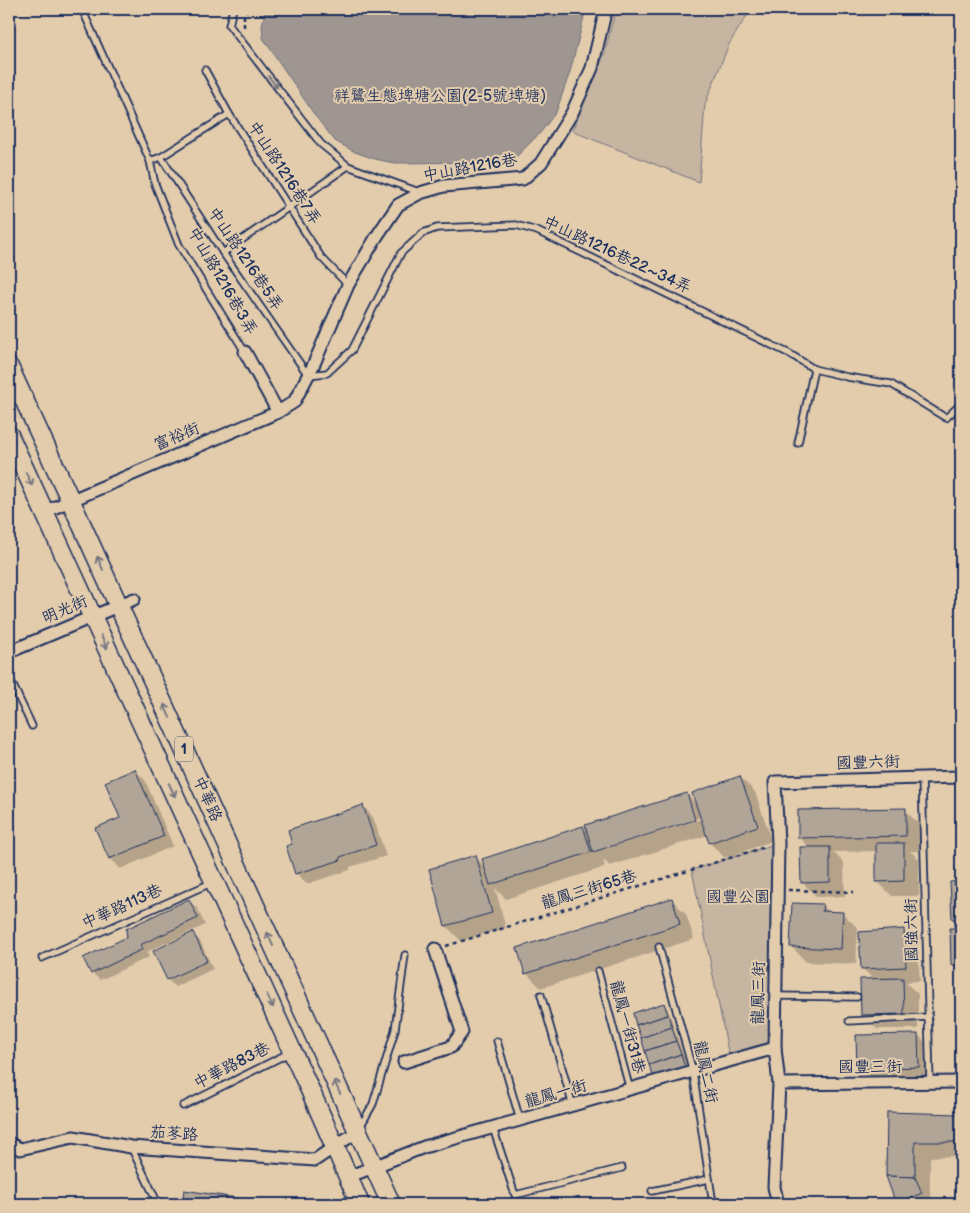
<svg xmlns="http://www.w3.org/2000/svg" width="970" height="1213" font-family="'Balsamiq Sans','LXGW WenKai TC',sans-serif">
<rect width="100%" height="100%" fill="#e3ccac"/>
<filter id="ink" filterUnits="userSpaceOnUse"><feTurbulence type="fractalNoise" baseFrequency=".02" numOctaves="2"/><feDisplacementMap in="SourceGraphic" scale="10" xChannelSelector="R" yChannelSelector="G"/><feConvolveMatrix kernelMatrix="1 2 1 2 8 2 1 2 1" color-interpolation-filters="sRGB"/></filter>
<g filter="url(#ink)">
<g fill="#c6b5a0" stroke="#70727f">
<polygon points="616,9 751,9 729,44 705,104 699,182 572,131 604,55"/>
<polygon points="778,843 775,1048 730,1061 692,870"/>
</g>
<polygon fill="#9f9692" stroke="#6a6d7d" points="266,9 586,9 570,72 556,112 541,132 515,158 491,162 394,163 375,159 355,152 335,141 316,117 263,38 262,25"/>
<g fill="#0003" fill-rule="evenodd">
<polygon points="135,770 145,780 173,846 120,869 110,859"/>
<path d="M740 777 755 792 772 841 725 858 710 843 708 835 610 866 603 860 605 867 506 899 495 888 506 928 461 941 446 926 430 870 475 857 486 867 583 828 589 834 687 794 697 805ZM701 817V819L602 850V848Z"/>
<polygon points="363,806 373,817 386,856 350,867 350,870 307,884 297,874 288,847"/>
<polygon points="905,810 920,825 921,851 910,851 919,859 919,896 892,896 877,881 877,851 833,852 844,863 845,896 817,897 802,882 810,848 799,837"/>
<polygon points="952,883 961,883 961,927 953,919"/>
<polygon points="671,899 686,914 694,939 541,988 526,973"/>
<polygon points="189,901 197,908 205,925 147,952 149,957 100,980 92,973 129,938"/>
<polygon points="822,905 830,913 842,913 858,928 856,964 806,962 791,946"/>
<polygon points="951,929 961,929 961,973 953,965"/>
<polygon points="903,931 918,946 920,981 905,982 918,994 918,1029 877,1029 862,1014 874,980 862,968"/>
<polygon points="193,934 200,941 213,969 175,987 168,980"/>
<polygon points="664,1004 668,1009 689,1072 655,1077"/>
<polygon points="918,1035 933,1050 934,1082 874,1083 859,1068"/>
<polygon points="888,1114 958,1115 961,1118 961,1156 930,1157 930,1193 934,1204 898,1204 887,1176"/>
<polygon points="185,1192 267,1204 183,1204"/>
</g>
<g fill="#b1a598" stroke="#1b2f5e">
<polygon points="135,769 164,836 109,859 95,828 120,818 105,782"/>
<polygon points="740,776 758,826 709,843 692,793"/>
<polygon points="687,793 695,820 593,852 585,825"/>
<polygon points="363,805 376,845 340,857 341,860 295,874 286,846 292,844 288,830"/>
<polygon points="906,808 906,836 798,838 798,810"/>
<polygon points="583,826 591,852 490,885 482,859"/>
<polygon points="876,843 904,843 904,881 876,882"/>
<polygon points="800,847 830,847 830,882 801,883"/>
<polygon points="476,855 492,913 445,926 429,869"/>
<polygon points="961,881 961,919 952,919 950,882"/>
<polygon points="672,898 680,924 525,974 517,948"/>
<polygon points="189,899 198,918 140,945 143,949 91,974 83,958 127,937 126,929"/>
<polygon points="792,903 823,904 822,911 843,912 841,949 790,947"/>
<polygon points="950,928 961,928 961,965 951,965"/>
<polygon points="904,929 906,967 861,969 859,932"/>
<polygon points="193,932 207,961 167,980 153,951"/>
<polygon points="903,978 904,1014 861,1015 860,979"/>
<polygon points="664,1003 668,1015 636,1025 633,1013"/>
<polygon points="668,1015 672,1027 641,1038 636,1025"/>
<polygon points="672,1027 676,1041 645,1051 641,1038"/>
<polygon points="918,1034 919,1067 857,1069 856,1035"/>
<polygon points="676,1041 681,1054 649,1065 645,1051"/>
<polygon points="681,1054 685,1068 654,1078 649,1065"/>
<polygon points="887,1112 959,1114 958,1142 915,1142 915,1177 886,1176"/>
<polygon points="886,1176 915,1177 922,1193 896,1204"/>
<polygon points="184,1190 276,1204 182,1204"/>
</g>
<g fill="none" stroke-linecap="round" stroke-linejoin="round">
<defs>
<g id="service">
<polyline points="82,9 150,161 155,184 179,245 245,352"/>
<polyline points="233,9 229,25 321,144 348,166 419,192"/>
<polyline points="205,70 229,114 321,257 348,285"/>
<polyline points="161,157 223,253 308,375 327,373 352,350 401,253 423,233 437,228 516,225 537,231 790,354 814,369 847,377 891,384 946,418 961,404"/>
<polyline points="150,161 161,157 229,114"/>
<polyline points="223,253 348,166"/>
<polyline points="798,443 814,369"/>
<polyline points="9,677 32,726"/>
<polyline points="922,777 930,1083"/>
<polyline points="659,947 693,1072 713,1204"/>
<polyline points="42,958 211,883"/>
<polyline points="598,971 630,1090"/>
<polyline points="541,995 573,1106"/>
<polyline points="775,996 857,997"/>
<polyline points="849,1021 928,1017"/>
<polyline points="497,1041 520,1120"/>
<polyline points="183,1106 291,1052"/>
<polyline points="360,1127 373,1104 395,1030 405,955"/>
<polyline points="493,1128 515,1195 622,1168"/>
<polyline points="131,1147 158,1204"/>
<polyline points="652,1191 709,1179"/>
</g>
<g id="minor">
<polyline points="245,352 278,412"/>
<polyline points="44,512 278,412 294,402 313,366 348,285 377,236 398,205 420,193 444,186 523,179 541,163 572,113 592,68 606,9"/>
<polyline points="9,652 134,599"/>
<polyline points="404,1062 451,1047 462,1032 435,949"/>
<polyline points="779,1084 961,1082"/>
<polyline points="9,1143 20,1149 73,1137 131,1147 315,1160 358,1131"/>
<polyline points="348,1177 424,1147 775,1048"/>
<polyline points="778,1204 774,1187 779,1084 775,1048 778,843 775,782 961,777"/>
</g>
<g id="primary">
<polyline points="9,367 80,521 391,1204"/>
<polyline points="9,435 310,1090 360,1204"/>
</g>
</defs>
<use href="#service" stroke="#1b2f5e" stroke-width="9"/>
<use href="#minor" stroke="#1b2f5e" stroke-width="15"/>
<use href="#primary" stroke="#1b2f5e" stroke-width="21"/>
<g stroke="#1b2f5e" stroke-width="2.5" stroke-dasharray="4 4" stroke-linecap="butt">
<polyline points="244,27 244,14 248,9"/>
<polyline points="788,890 854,892"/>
<polyline points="446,946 765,847"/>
</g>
<use href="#service" stroke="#e3ccac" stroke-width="5.5"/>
<use href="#minor" stroke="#e3ccac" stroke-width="11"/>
<use href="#primary" stroke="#e3ccac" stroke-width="18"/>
</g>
<defs><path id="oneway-shaft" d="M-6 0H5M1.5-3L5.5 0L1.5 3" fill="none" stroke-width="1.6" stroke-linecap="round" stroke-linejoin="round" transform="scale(1.25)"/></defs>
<g stroke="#757681">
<use href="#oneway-shaft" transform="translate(273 82) rotate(52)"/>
<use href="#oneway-shaft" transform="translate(29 479) rotate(65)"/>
<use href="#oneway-shaft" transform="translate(100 563) rotate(-114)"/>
<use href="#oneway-shaft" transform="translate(104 642) rotate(65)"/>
<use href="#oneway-shaft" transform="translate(167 711) rotate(-114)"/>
<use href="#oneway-shaft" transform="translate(172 790) rotate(65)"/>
<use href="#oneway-shaft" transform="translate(270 939) rotate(-114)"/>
<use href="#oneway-shaft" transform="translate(270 1001) rotate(65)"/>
<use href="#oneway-shaft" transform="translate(337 1087) rotate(-114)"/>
</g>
</g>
<g text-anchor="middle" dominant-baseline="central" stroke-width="4" stroke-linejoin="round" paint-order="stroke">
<rect fill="#e3ccac" stroke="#575e75" stroke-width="1" x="175" y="736.5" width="18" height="25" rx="4"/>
<g font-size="15" font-weight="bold" fill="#1b2f5e">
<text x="184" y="749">1</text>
</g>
<g font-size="16" fill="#2c3c65" stroke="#e3ccac">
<text x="440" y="96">祥鷺生態埤塘公園(2-5號埤塘)</text>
<text x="738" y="897">國豐公園</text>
</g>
<g font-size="16" fill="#1b2f5e" stroke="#e3ccac">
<text transform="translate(470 168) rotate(-10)">中山路1216巷</text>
<text transform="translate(284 173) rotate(57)">中山路1216巷7弄</text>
<text transform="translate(617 255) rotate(25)">中山路1216巷22~34弄</text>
<text transform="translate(245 259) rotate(56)">中山路1216巷5弄</text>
<text transform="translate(222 281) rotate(60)">中山路1216巷3弄</text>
<text transform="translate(177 437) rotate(-23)">富裕街</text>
<text transform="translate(65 610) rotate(-23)">明光街</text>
<text transform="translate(868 763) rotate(-2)">國豐六街</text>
<text transform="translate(207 799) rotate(66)">中華路</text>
<text transform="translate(589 890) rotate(-17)">龍鳳三街65巷</text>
<text transform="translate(122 907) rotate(-24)">中華路113巷</text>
<text transform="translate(912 930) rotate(-91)">國強六街</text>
<text transform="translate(759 993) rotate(-89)">龍鳳三街</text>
<text transform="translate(627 1027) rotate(75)">龍鳳一街31巷</text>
<text transform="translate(232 1066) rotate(-27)">中華路83巷</text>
<text x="870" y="1067">國豐三街</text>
<text transform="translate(705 1072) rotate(78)">龍鳳二街</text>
<text transform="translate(556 1094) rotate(-16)">龍鳳一街</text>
<text transform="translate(174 1134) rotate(4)">茄苳路</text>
</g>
</g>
<rect width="970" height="1213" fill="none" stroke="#e3ccac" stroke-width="30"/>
<rect x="15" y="15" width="940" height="1183" fill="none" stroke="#1b2f5e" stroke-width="2" filter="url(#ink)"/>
</svg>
